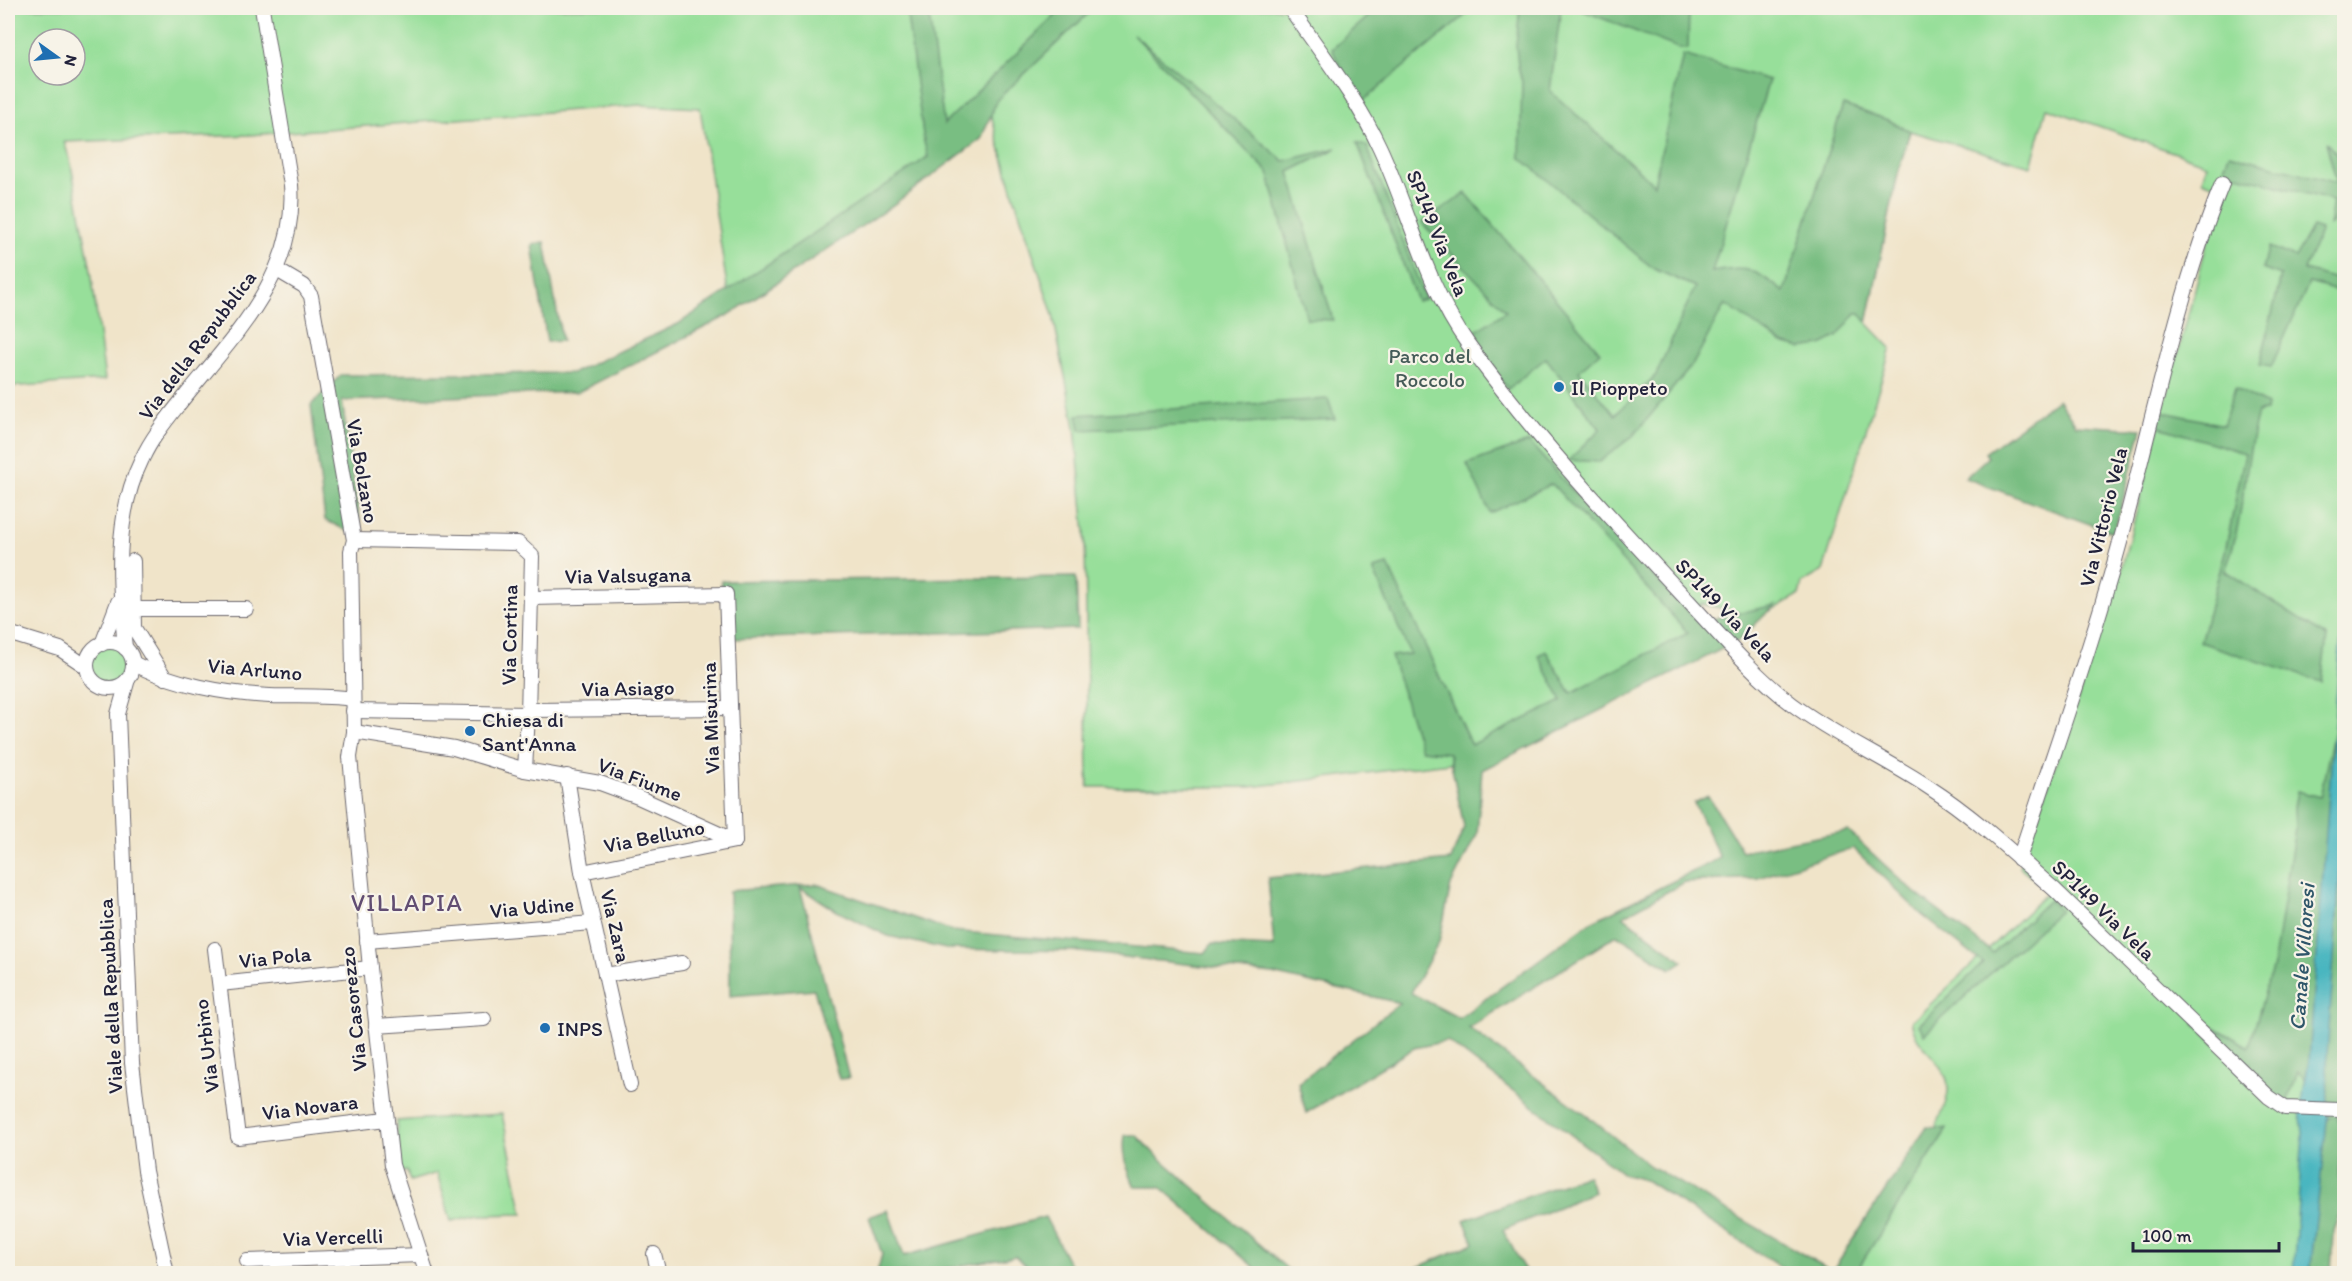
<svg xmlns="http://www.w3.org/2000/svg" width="2352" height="1281" font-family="Itim,sans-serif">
<rect width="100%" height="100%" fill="#f7f3e8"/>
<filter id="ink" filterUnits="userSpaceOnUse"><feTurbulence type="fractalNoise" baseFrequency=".0167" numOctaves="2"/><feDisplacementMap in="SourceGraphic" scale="12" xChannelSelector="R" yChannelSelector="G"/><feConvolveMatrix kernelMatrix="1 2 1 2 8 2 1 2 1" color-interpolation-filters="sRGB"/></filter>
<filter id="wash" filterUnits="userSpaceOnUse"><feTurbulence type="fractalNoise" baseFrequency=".008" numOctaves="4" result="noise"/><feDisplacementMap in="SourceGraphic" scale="24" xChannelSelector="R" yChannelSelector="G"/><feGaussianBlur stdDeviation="1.35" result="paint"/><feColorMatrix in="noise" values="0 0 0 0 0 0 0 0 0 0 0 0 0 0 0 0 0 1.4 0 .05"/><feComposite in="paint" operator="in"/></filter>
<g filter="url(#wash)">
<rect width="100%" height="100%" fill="#f0e4c9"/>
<g fill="#97df9a" stroke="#5c806a" stroke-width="1.5" fill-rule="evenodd">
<path d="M8 8H2344V1083L2331 1186 2325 1273H1850C1871 1239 1951 1119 1948 1087 1946 1060 1910 1044 1912 1020L1918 1016 2049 891 2020 867 2119 578 2212 224 2216 185 2202 180 2207 164 2047 108 2031 166 1910 131 1898 173 1867 323 1891 348 1823 571 1802 583 1799 595 1761 616 1701 604 1696 638 1474 760 1250 787H1088L1085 532 1075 427 1053 315 1014 196 988 105 977 119 915 166 728 293 700 108 640 105 249 135 64 142 70 160 91 270 105 380 8 387ZM39 39H75V75H39Z"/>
<circle cx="109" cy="665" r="20"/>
<polygon points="502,1114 523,1214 479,1215 451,1221 437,1173 410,1181 407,1171 400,1173 396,1121"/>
</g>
<g fill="#79be82" stroke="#4e705e" stroke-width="1.5">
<polygon points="906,8 928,8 944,124 1063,8 1094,8 997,100 981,139 889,208 727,316 578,392 342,401 362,538 325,520 311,405 341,375 573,373 678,324 928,157 924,142"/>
<polygon points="1378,8 1474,8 1358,105 1332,49"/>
<path d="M1520 8H1561L1550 91 1654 184 1683 55 1769 80 1712 272C1751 265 1755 270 1784 292L1843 105 1888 120 1910 131 1898 173 1867 323 1860 313H1856L1837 337 1821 345 1800 348 1782 343 1725 304 1693 364 1634 435 1599 462 1569 460 1600 429 1546 358 1508 389 1467 337 1506 311 1422 223 1466 193 1600 352 1579 371 1615 415 1656 375 1695 287 1654 269 1520 157 1522 82 1518 66 1516 45Z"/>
<polygon points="1576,8 1689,8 1688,49 1678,48"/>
<polygon points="1133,34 1284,161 1337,148 1289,172 1333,320 1307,319 1268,172"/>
<polygon points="1357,142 1367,146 1425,299 1417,301"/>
<polygon points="2326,142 2344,163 2344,208 2329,225 2333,201 2223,171 2229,154 2337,183"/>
<polygon points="2312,227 2321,230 2304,270 2344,281 2344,293 2309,283 2271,367 2260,365 2281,276 2262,269 2269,247 2295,257"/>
<polygon points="545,242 562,341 547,342 532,245"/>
<path d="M2235 388 2267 405 2266 411 2258 412C2244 464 2244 522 2225 571L2327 637 2321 682 2200 642 2225 552 2245 453 2156 426 2160 411 2223 425Z"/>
<polygon points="1328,399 1335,419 1080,430 1077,415"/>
<polygon points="2058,399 2076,425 2142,429 2114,533 1965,478 1988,457 1985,453"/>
<polygon points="1529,442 1606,528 1702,626 1716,618 1775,605 1738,641 1482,770 1477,834 1451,885 1439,942 1411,993 1459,1018 1591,922 1720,858 1694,803 1708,796 1742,851 1848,831 1914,892 1993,953 2049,900 2060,910 1924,1034 1919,1025 1983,963 1922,915 1853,848 1758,878 1685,882 1623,916 1683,961 1671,969 1617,935 1469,1028 1590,1118 1650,1166 1832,1271 1927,1127 1947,1129 1855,1273 1791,1274 1647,1181 1623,1174 1447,1041 1414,1048 1306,1113 1298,1083 1400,1003 1272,974 1072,951 946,949 888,936 837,911 800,887 849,1078 839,1079 814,989 730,996 729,891 816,884 952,931 1205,953 1212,944 1274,947 1268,878 1451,860 1464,827 1449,753 1421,750 1391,656 1410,654 1373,569 1388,565 1471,745 1562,701 1538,655 1546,651 1571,693 1688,633 1552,484 1490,513 1467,464"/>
<polygon points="1076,577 1078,629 728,639 721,581"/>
<polygon points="2344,683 2344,1112 2331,1105 2298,1072 2285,1108 2194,1024 2199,1018 2249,1047 2274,961 2295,828 2294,807 2297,791 2320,797"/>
<polygon points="2336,1116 2344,1131 2344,1156 2340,1156 2339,1177 2344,1201 2333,1231 2331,1273 2310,1274 2325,1126 2327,1118"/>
<path d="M1125 1135H1136L1154 1153 1292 1273H1261L1160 1187H1135C1127 1169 1122 1155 1125 1135Z"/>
<polygon points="1587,1175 1594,1192 1503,1230 1526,1273 1404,1273 1474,1243 1464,1220"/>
<polygon points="888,1210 904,1256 1045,1217 1074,1273 1034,1273 1015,1256 920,1273 877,1273 882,1254 869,1217"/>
</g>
<polygon fill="#48b6c0" stroke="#356c7e" stroke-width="1.5" points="2344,594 2344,817 2327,1056 2328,1112 2310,1273 2293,1274 2303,1133 2300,1110 2309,1060"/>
</g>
<g filter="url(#ink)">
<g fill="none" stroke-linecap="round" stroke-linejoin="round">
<defs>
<g id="minor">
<path d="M1290 8C1321 53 1357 98 1380 148 1410 213 1426 286 1468 344 1531 432 1604 511 1678 590 1714 628 1750 672 1792 704 1835 736 1885 758 1930 788 1975 817 2015 855 2055 890L2269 1097 2285 1108 2339 1110 2344 1113"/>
<polyline points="277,270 304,286 311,296 354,540 351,551 354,732 350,757 370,968 392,1165 427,1274"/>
<polyline points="354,540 518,543 532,556 528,714"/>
<polyline points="133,561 134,628 165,678"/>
<polyline points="531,598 726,594 735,841"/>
<polyline points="133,609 246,609"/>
<polyline points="8,633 60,649 87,667"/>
<circle cx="110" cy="665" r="23"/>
<polyline points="102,644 118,602"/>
<path d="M125 648C119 585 113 518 142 459 152 437 168 418 183 399 234 336 298 273 291 185L262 8"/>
<path d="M133 663C171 684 226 694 270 696 299 697 324 695 353 699"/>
<polyline points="128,679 118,714 132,1063 145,1171 167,1274"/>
<polyline points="353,711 528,714 525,770 454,748 354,732"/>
<polyline points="528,714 532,710 730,708"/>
<polyline points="525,770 600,783 638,797 735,841"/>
<polyline points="567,776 582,872 630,1085"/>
<path d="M2019 859C2056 745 2097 632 2127 516 2156 405 2179 291 2222 184"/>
<polyline points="582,872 735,841"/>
<polyline points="367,941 593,923"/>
<polyline points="215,949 238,1137 386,1119"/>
<polyline points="605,975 682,963"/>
<polyline points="220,984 370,968"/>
<polyline points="376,1026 484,1019"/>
<polyline points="654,1254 659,1274"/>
<polyline points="247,1261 421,1255"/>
</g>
</defs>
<use href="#minor" stroke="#6a666d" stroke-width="16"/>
<use href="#minor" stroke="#fff" stroke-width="14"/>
</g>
</g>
<g fill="#1f6fb2" stroke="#f7f3e8" stroke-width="2">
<circle cx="1559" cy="387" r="6"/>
<circle cx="470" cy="731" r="6"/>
<circle cx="545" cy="1028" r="6"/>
</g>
<g text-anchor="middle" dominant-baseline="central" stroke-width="4.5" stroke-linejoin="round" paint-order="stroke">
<g font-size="21" fill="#22223b" stroke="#f7f3e8">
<text transform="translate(1438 233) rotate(68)">SP149 Via Vela</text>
<text transform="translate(197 345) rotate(-53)">Via della Repubblica</text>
<text transform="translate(363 471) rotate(80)">Via Bolzano</text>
<text transform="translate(2103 517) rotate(-76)">Via Vittorio Vela</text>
<text transform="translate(628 575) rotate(-1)">Via Valsugana</text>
<text transform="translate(1726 610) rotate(46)">SP149 Via Vela</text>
<text transform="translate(509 635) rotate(-89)">Via Cortina</text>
<text transform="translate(255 669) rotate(5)">Via Arluno</text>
<text transform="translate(628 688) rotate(-1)">Via Asiago</text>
<text transform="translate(710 718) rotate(-92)">Via Misurina</text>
<text transform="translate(640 779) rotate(21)">Via Fiume</text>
<text transform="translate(654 836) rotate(-11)">Via Belluno</text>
<text transform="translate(532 907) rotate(-5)">Via Udine</text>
<text transform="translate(2104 910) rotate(44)">SP149 Via Vela</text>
<text transform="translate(616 926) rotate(77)">Via Zara</text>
<text transform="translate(275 957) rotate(-6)">Via Pola</text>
<text transform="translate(110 996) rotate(-93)">Viale della Repubblica</text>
<text transform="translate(353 1009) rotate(-96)">Via Casorezzo</text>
<text transform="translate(206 1046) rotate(-97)">Via Urbino</text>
<text transform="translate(310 1107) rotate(-7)">Via Novara</text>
<text transform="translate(333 1237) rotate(-2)">Via Vercelli</text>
</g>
<g font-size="21" fill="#455b58" stroke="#f7f3e8">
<text x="1430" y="355">Parco del<tspan x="1430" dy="24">Roccolo</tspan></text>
</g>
<g font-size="21" fill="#22223b" stroke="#f7f3e8" text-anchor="start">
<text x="1571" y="387">Il Pioppeto</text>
<text x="482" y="719">Chiesa di<tspan x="482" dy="24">Sant'Anna</tspan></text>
<text x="557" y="1028">INPS</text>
</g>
<g font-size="22" font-style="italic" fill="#2f566a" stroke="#f7f3e8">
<text transform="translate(2302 957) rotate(-86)">Canale Villoresi</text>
</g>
<g font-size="24" letter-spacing="1.5" fill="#614d72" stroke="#f7f3e8">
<text x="407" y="902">VILLAPIA</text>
</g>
</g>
<rect width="2352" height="1281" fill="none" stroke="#f7f3e8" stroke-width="30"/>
<g transform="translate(57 57) rotate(105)"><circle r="28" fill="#f7f3e8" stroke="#a29fa3" stroke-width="1.5"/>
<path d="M0-4.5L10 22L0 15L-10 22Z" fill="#1f6fb2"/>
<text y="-9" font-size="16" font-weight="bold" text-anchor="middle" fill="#22223b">N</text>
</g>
<path d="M2133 1242v9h146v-9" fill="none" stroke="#22223b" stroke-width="3"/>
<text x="2142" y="1242" font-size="18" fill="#22223b" stroke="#f7f3e8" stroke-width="4.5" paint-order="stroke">100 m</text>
</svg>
